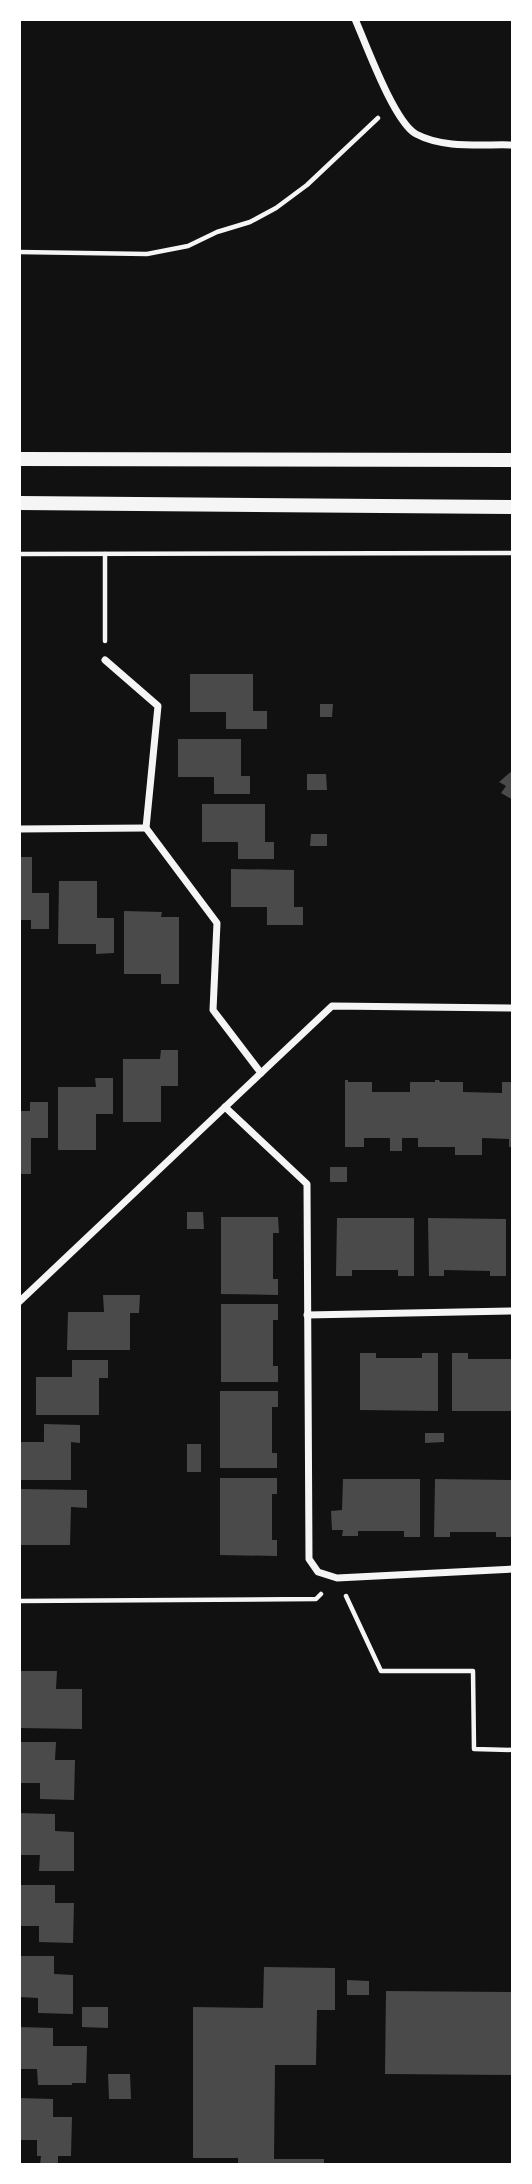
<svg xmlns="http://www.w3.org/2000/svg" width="532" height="2184" font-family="'PT Sans Narrow',sans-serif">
<rect width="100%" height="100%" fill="#111"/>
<g fill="#4a4a4a">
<polygon points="190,674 253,674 253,711 267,711 267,729 226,729 226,712 190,712"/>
<polygon points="320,704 333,704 332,717 320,717"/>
<polygon points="178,739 241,739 241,776 250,776 250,794 214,794 214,777 178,777"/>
<polygon points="513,770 513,800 501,793 506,786 499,782"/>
<polygon points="307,774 326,774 327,790 307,790"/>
<polygon points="202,804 265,804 265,842 274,842 274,859 238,859 238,842 202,842"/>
<polygon points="311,834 327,834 327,846 310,846"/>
<polygon points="19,857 32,857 32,893 49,893 49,929 31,929 31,920 19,920"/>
<polygon points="231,869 294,870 294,907 303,907 303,925 267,925 267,907 231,907"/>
<polygon points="59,881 97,881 97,918 114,918 114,953 96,954 96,944 58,944"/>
<polygon points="124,911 162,912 161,917 179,917 179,984 161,984 161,974 124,974"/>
<polygon points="161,1050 178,1050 178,1086 161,1086 161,1122 123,1122 123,1059 160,1059"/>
<polygon points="95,1078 113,1078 113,1114 96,1114 96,1150 58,1150 58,1087 96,1087"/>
<polygon points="345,1080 348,1080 348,1082 372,1082 372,1092 410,1092 410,1082 435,1082 435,1080 439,1080 440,1082 463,1082 463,1092 502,1093 502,1082 513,1082 513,1147 509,1147 509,1139 482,1138 482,1155 455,1155 455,1147 418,1147 418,1138 402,1138 402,1151 390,1151 390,1138 364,1138 364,1147 345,1147"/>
<polygon points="30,1102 48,1102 48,1138 31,1138 31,1174 19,1174 19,1111 30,1111"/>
<rect x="330" y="1167" width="17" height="15"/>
<polygon points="187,1212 203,1212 204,1229 187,1229"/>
<polygon points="221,1217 278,1217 279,1233 273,1233 273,1279 278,1279 278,1295 221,1294"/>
<polygon points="337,1218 414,1218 414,1276 398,1276 398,1270 352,1270 352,1276 336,1276"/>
<polygon points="428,1218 506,1219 506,1276 490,1276 490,1271 444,1270 444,1276 429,1276"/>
<polygon points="103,1295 140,1295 139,1313 130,1313 130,1350 67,1350 68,1312 104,1312"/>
<polygon points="221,1304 278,1304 278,1320 273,1320 273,1366 278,1366 278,1382 221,1382"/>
<polygon points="360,1353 376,1353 376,1358 422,1358 422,1353 438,1353 438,1411 360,1410"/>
<polygon points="452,1353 468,1353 468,1359 513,1359 513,1411 452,1411"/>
<polygon points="72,1360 108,1360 108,1378 99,1378 99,1415 36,1415 36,1377 72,1377"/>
<polygon points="220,1391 278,1391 278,1407 272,1407 272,1453 277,1453 277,1468 220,1468"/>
<polygon points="44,1424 80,1425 80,1443 71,1442 71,1480 19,1480 19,1442 44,1442"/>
<polygon points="425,1433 444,1433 444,1442 425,1443"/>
<rect x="187" y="1444" width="14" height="28"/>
<polygon points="220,1478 277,1478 277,1494 272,1494 272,1540 277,1540 277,1556 220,1555"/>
<polygon points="343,1479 420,1479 420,1537 404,1537 404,1531 358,1531 358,1536 342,1536 343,1530 332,1530 331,1511 342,1510"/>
<polygon points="435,1479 512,1480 512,1537 496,1537 496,1532 450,1532 450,1537 434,1537"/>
<polygon points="19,1489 87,1490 87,1508 71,1507 70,1545 19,1545"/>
<polygon points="19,1671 57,1671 56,1689 82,1689 82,1729 19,1728"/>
<polygon points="19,1742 56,1742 55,1760 75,1760 74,1800 40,1799 40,1783 19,1783"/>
<polygon points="19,1813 55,1814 55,1831 74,1832 74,1871 39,1871 40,1855 19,1855"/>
<polygon points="19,1885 55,1885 55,1903 74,1903 73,1943 39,1942 39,1926 19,1926"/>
<polygon points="19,1956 54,1956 54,1974 73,1975 73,2014 38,2013 38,1998 19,1997"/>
<polygon points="264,1967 335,1968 335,2010 317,2010 316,2065 275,2065 274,2159 324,2159 324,2165 238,2165 238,2158 193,2158 193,2007 263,2008"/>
<polygon points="347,1980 369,1981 369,1995 347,1995"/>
<polygon points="386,1991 513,1992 513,2075 385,2074"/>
<polygon points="82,2007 108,2007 108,2028 82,2027"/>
<polygon points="19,2027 53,2028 53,2046 87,2046 86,2083 72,2083 72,2085 38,2085 37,2069 19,2069"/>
<polygon points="108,2074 130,2074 131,2099 109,2099"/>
<polygon points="19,2098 53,2099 53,2117 72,2117 71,2156 58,2156 58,2165 40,2165 41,2156 37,2156 37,2140 19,2140"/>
</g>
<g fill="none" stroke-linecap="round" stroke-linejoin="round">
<g stroke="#f5f5f5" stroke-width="4.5">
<polyline points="19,252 147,254 188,246 217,232 250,222 276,208 307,185 378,118"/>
<polyline points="19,554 513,553"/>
<polyline points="105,554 105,641"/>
<polyline points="346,1596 381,1671 473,1671 474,1749 513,1750"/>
<polyline points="19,1601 316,1599 321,1594"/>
</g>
<g stroke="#f5f5f5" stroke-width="7">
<path d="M355 19C366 44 394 122 416 134 444 149 482 144 513 145"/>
<polyline points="19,829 146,828"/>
<polyline points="261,1073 332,1006 513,1008"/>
<polyline points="225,1107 307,1184 309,1559 318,1572 337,1578 513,1569"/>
<polyline points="19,1302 261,1073 213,1010 217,923 146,828 158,706 105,660"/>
<polyline points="307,1315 513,1311"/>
</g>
<g stroke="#f5f5f5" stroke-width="14">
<polyline points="19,459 513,460"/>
<polyline points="19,503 513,507"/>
</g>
</g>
<rect width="532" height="2184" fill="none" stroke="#ffffff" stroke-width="42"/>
</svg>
